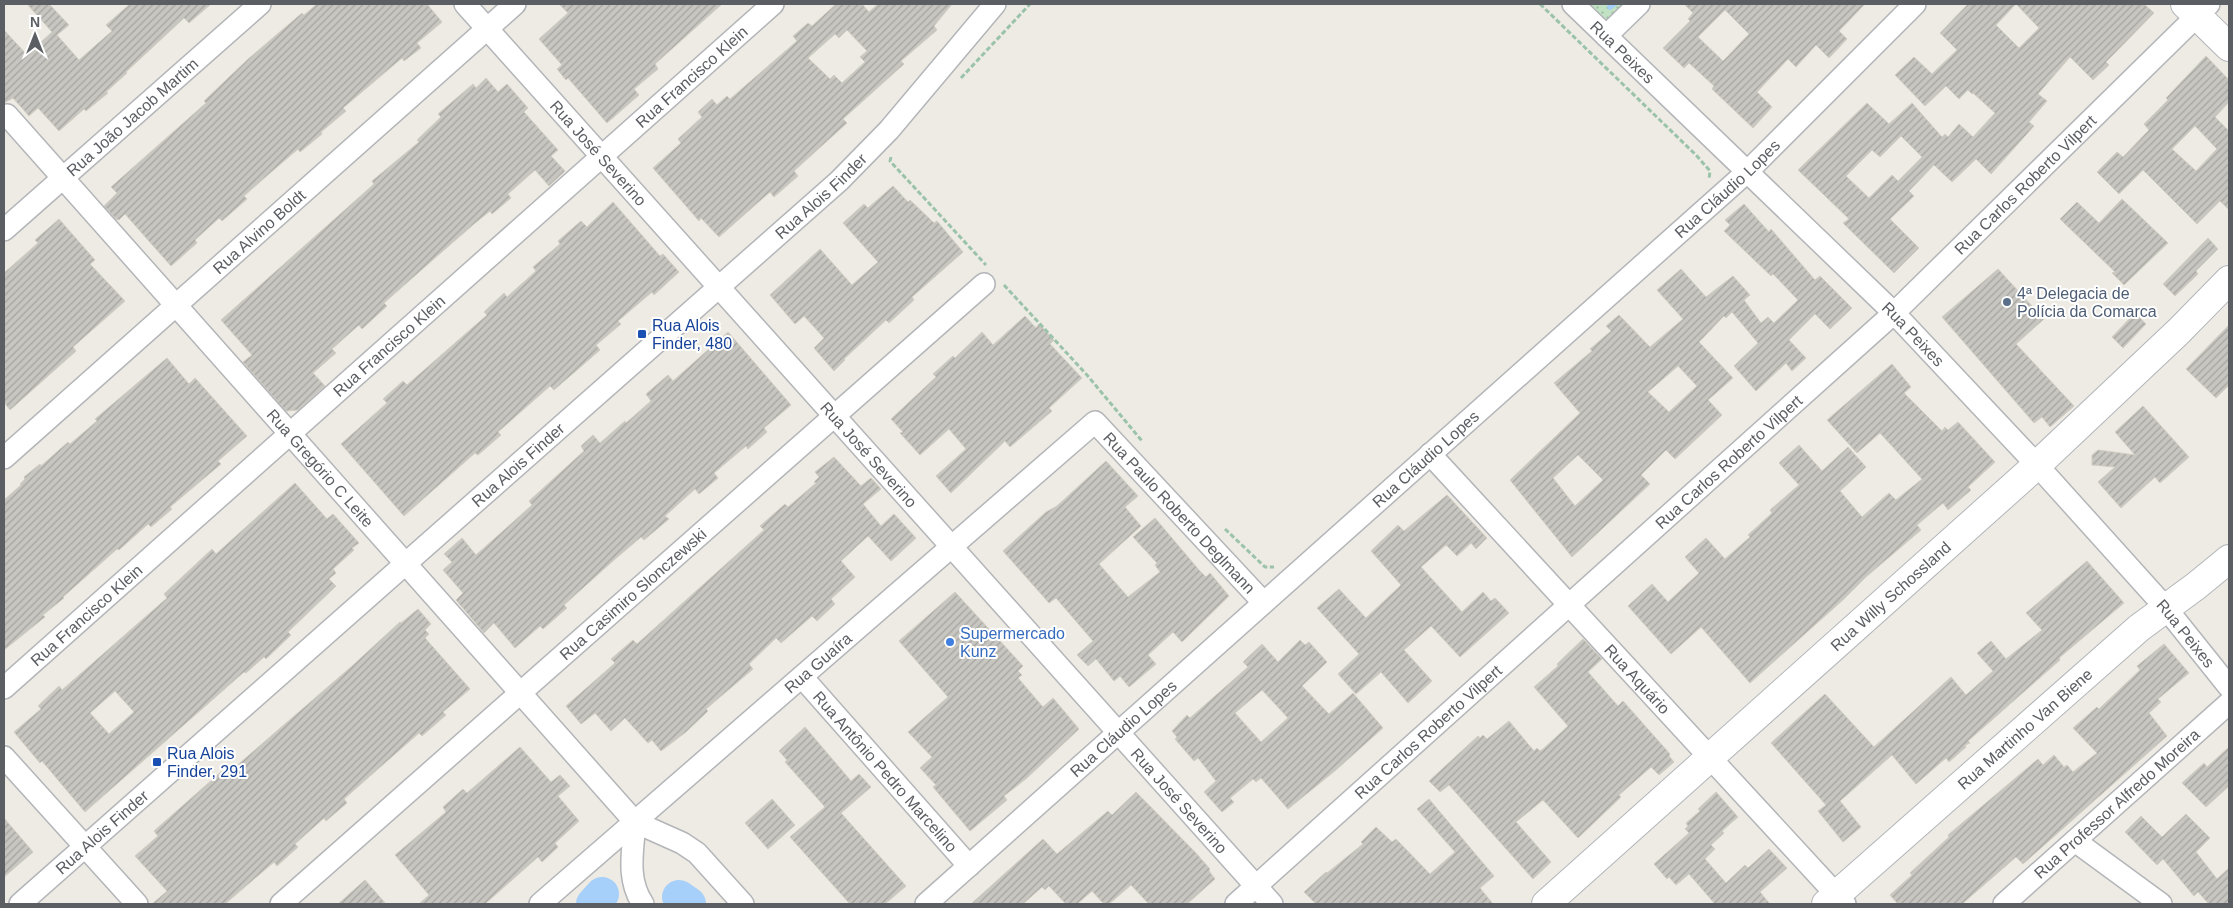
<svg xmlns="http://www.w3.org/2000/svg" width="2233" height="908" font-family="Helvetica,sans-serif">
<defs>
<pattern id="grass-dots" width="8" height="8" patternUnits="userSpaceOnUse" patternTransform="scale(1.25)"><rect width="8" height="8" fill="#c1e3c3"/><path d="M2 2h.1M6 6h.1" fill="none" stroke="#a0bba2" stroke-width="1.8" stroke-linecap="round"/></pattern>
<pattern id="building-hatch" width="6" height="6" patternUnits="userSpaceOnUse" patternTransform="scale(1.25)"><rect width="6" height="6" fill="#c8c6c0"/><path d="M-1 1l2-2M0 6l6-6M5 7l2-2" fill="none" stroke="#a5a4a0"/></pattern>
</defs>
<rect width="100%" height="100%" fill="#edebe3"/>
<path fill="url(#grass-dots)" d="M1585 4H1627C1606 24 1605 23 1585 4Z"/>
<g fill="none" stroke-linecap="round" stroke-linejoin="round">
<polyline stroke="#a6cff9" stroke-width="5.5" points="1610,7 1614,4"/>
<g stroke="#a6cff9" stroke-width="34">
<polyline points="679,897 689,904"/>
<polyline points="593,904 602,894"/>
</g>
</g>
<g fill="url(#building-hatch)" stroke="#d1cdc2" fill-rule="evenodd">
<polygon points="27,4 49,4 69,25 57,35 79,60 112,31 106,25 130,4 211,4 189,23 184,18 126,72 127,73 106,92 108,93 86,111 84,109 59,131 38,108 29,116 13,98 4,103 4,30 27,55 52,32"/>
<polygon points="317,4 427,4 442,22 417,43 421,48 404,61 402,58 343,108 346,111 321,132 322,134 300,152 298,149 269,174 244,196 247,199 222,221 219,218 195,240 197,243 171,266 125,214 119,220 116,219 104,206 117,193 111,187 206,103 204,101 247,60 302,13 304,15"/>
<polygon points="559,4 722,4 655,64 658,69 634,89 639,95 607,123 568,78 566,80 557,69 562,65 539,39 568,13"/>
<path d="M836 4H862L869 12 878 4H952L934 26 937 30 901 61 904 64 843 119 847 123 794 171 798 176 774 197 770 192 719 237 701 218 699 221 653 168 681 143 678 139 702 117 698 112 712 99 717 105 727 96 730 99 797 41 793 36 808 23 812 26ZM847 30 867 51 860 57 865 62 842 83 834 75 830 79 808 58 835 34 839 38Z"/>
<path d="M1684 4H1865L1839 31 1847 39 1829 58 1816 45 1796 67 1788 59 1757 92 1772 107 1753 128 1712 89 1714 86 1689 63 1684 68 1663 48 1690 21 1688 19 1693 13ZM1725 10 1749 34 1723 61 1698 37Z"/>
<path d="M1968 4H2144L2154 13 2106 62 2109 65 2093 80 2070 57 2038 94 2047 101 2029 122 2034 126 1991 174 1976 159 1952 182 1934 165 1909 191 1914 196 1890 219 1919 248 1894 273 1843 223 1849 219 1798 170 1867 103 1889 124 1912 103 1942 137 1945 134 1948 137 1959 124 1973 137 1995 113 1973 93 1972 94 1968 90 1959 99 1946 86 1925 106 1895 75 1914 57 1932 74 1957 50 1940 33ZM2016 4 2039 28 2019 48 1996 25ZM1901 136 1922 157 1898 181 1892 175 1869 198 1846 176 1872 150 1880 157Z"/>
<path d="M2206 56 2229 80V102L2215 117 2229 131V210L2220 201 2197 224 2143 170 2119 194 2097 172 2117 152 2123 157 2149 130 2144 124 2168 100 2166 98ZM2195 126 2217 149 2196 171 2172 149Z"/>
<polygon points="486,78 498,92 507,84 528,108 524,112 558,150 551,156 565,171 549,186 535,170 508,194 511,198 492,214 490,211 474,224 435,258 384,303 387,306 362,329 359,325 332,349 336,353 313,373 325,386 298,410 286,411 243,362 252,355 221,320 374,184 372,181 419,142 417,140 441,117 438,114 473,84 476,88"/>
<polygon points="893,186 908,202 910,200 934,223 937,221 963,252 912,297 914,300 889,323 886,320 844,359 845,360 834,371 814,348 824,338 804,316 795,324 770,295 820,249 852,285 878,262 843,223 864,204 868,208"/>
<polygon points="2122,199 2168,243 2124,285 2112,273 2115,272 2060,219 2077,202 2099,223"/>
<polygon points="613,202 660,256 663,254 679,272 654,295 652,292 618,321 621,324 596,345 600,350 554,390 550,386 498,432 501,435 478,455 475,453 404,516 341,444 387,403 383,399 403,381 407,385 487,315 484,312 504,293 507,297 536,271 533,267 560,244 558,241 581,221 587,227"/>
<path d="M1744 204 1769 232 1771 229 1815 280 1820 276 1852 308 1830 329 1815 314 1789 340 1806 358 1792 371 1786 363 1756 391 1734 366 1758 343 1732 312 1726 318 1724 316 1699 342 1733 378 1708 400 1722 415 1675 459 1666 450 1641 475 1650 484 1572 557 1510 480 1580 413 1554 383 1592 351 1590 349 1611 331 1606 326 1619 315 1650 347 1683 319 1657 290 1681 269 1706 297 1733 276 1750 295 1744 300 1761 323 1768 317 1774 323 1798 300 1773 274 1771 276 1724 231 1730 225 1725 220ZM1678 366 1697 386 1669 412 1648 392ZM1578 455 1603 480 1575 506 1553 478Z"/>
<polygon points="59,219 95,260 90,264 125,301 73,347 76,351 10,410 4,402 4,273 38,243 35,240"/>
<polygon points="2208,238 2218,249 2196,271 2198,274 2175,296 2163,284"/>
<polygon points="1998,269 2044,319 2016,344 2074,406 2050,427 2042,417 2034,423 1942,317"/>
<polygon points="2135,313 2146,324 2123,348 2112,337"/>
<polygon points="1025,316 1036,328 1039,324 1054,340 1050,344 1082,378 1049,408 1052,411 1010,447 1005,441 951,493 936,476 966,449 949,429 920,455 900,433 903,432 891,419 936,377 933,374 953,356 955,358 982,332 993,345"/>
<polygon points="2229,325 2229,385 2216,398 2186,369"/>
<polygon points="728,332 791,405 764,428 767,432 748,449 746,446 714,473 718,478 699,494 695,489 665,516 669,519 644,540 641,537 614,560 564,605 567,608 543,629 540,626 515,648 494,623 484,633 456,600 463,593 443,570 452,562 444,554 462,538 476,555 532,505 529,501 584,451 581,446 593,435 600,443 625,421 626,423 651,401 646,394 668,375 673,381"/>
<polygon points="167,358 189,384 195,378 247,436 218,461 221,464 170,507 172,509 151,527 148,524 119,550 117,549 63,597 64,598 43,615 45,617 4,650 4,500 21,485 20,484 25,479 24,477 40,464 41,466 68,442 70,444 97,421 95,419"/>
<polygon points="1892,364 1911,387 1904,393 1942,431 1945,427 1948,430 1958,422 1995,462 1968,487 1971,490 1948,510 1943,503 1917,525 1921,530 1866,577 1844,599 1750,683 1701,627 1671,654 1628,606 1652,584 1668,602 1699,573 1685,557 1706,538 1725,559 1750,537 1748,535 1772,513 1770,510 1799,485 1779,463 1799,445 1822,471 1848,447 1866,467 1840,491 1862,517 1889,493 1896,500 1922,479 1880,433 1857,453 1827,420"/>
<polygon points="2143,406 2189,457 2160,483 2155,477 2121,508 2098,482 2115,467 2092,465 2092,455 2098,450 2135,455 2115,432"/>
<polygon points="834,457 861,486 871,478 881,489 863,504 881,526 894,514 916,538 891,561 868,536 841,561 855,577 831,599 835,604 817,621 812,616 781,643 776,638 749,664 753,669 706,709 708,711 686,732 661,751 652,740 648,743 625,718 611,731 595,713 581,724 566,706 615,663 611,659 633,640 637,644 764,530 760,526 785,504 788,507 816,483 814,482 819,477 815,472"/>
<polygon points="1106,461 1138,496 1125,507 1141,526 1099,564 1128,597 1160,572 1155,565 1157,563 1133,537 1155,518 1199,570 1206,577 1210,573 1229,596 1182,642 1173,632 1148,655 1156,664 1129,687 1120,676 1114,681 1096,659 1088,666 1077,655 1093,641 1056,598 1049,603 1003,551 1046,512 1057,506"/>
<path d="M295 483 327 519 333 514 359 543 352 548 354 550 333 569 336 573 329 579 336 586 288 632 291 635 266 659 264 657 246 673 244 672 85 812 42 761 40 763 14 732 41 709 38 706 59 686 62 690 167 598 164 594 212 549 216 554ZM115 691 134 712 109 734 90 713Z"/>
<polygon points="1447,495 1487,538 1476,549 1471,543 1457,556 1446,545 1421,567 1462,612 1483,592 1491,601 1495,598 1509,613 1460,657 1431,626 1404,650 1432,681 1408,703 1381,672 1356,694 1338,674 1359,654 1317,608 1339,589 1366,618 1401,585 1371,551 1398,525 1404,531"/>
<polygon points="2087,561 2124,603 2059,658 2060,660 1968,741 1970,743 1965,745 1966,747 1949,762 1946,758 1916,784 1892,755 1840,801 1861,827 1843,842 1818,811 1826,805 1771,743 1825,694 1874,747 1951,677 1966,695 1993,671 1977,653 1991,641 2006,659 2042,630 2026,613"/>
<polygon points="955,592 1023,666 1018,671 1022,675 1018,678 1043,707 1053,698 1079,729 1027,778 1004,796 1007,800 970,831 933,787 936,785 920,768 932,757 908,732 948,697 899,641"/>
<polygon points="418,609 431,624 425,630 429,634 425,638 470,689 443,712 446,715 422,736 419,733 344,799 347,803 326,821 324,818 295,844 298,847 277,866 274,862 225,904 152,904 167,891 135,856 158,836 154,831 222,771 226,775 352,666 400,622 401,623"/>
<polygon points="1583,639 1602,659 1588,672 1618,706 1623,701 1670,754 1669,756 1674,762 1659,775 1651,767 1619,795 1621,797 1578,838 1543,800 1516,822 1551,862 1533,879 1449,785 1440,792 1429,781 1478,736 1480,738 1483,735 1487,739 1509,721 1534,751 1537,748 1540,751 1543,749 1568,726 1534,687 1558,666 1557,664"/>
<path d="M1300 640 1305 645 1309 642 1327 662 1302 686 1329 714 1353 693 1383 728 1336 770 1288 809 1261 778 1256 782 1253 779 1230 798 1234 802 1222 812 1204 792 1216 781 1198 758 1194 761 1175 739 1177 737 1172 731 1187 715 1190 718 1248 667 1243 662 1262 644 1278 662ZM1262 690 1288 718 1261 742 1235 713Z"/>
<polygon points="2164,644 2189,673 2158,699 2161,702 2149,713 2167,736 2023,864 2016,857 1962,904 1898,904 1890,895 1912,875 1910,873 1949,837 1948,835 2038,759 2043,765 2054,755 2064,767 2067,765 2073,772 2097,753 2073,728 2097,707 2099,709 2140,670 2137,666"/>
<polygon points="805,727 851,781 859,774 871,787 841,813 906,886 885,904 850,904 790,837 825,807 785,762 787,760 779,751"/>
<polygon points="520,747 551,782 560,775 570,786 558,796 579,821 555,843 558,847 542,862 538,857 485,904 419,904 429,895 395,855 446,812 443,807 463,789 467,793"/>
<polygon points="2229,747 2229,786 2206,807 2182,783 2204,763 2207,767"/>
<polygon points="1136,792 1195,852 1210,869 1209,871 1215,879 1187,904 1149,904 1131,885 1109,904 1104,904 1092,891 1077,904 1066,904 1049,886 1045,890 1042,887 1023,904 971,904 1043,839 1057,854 1108,811 1112,815"/>
<polygon points="1716,792 1738,817 1722,831 1724,833 1711,845 1715,849 1705,859 1726,883 1745,865 1748,868 1769,849 1787,868 1760,892 1770,904 1715,904 1689,874 1676,885 1669,877 1667,879 1654,864 1689,833 1685,829 1688,826 1686,823 1700,811 1698,809"/>
<polygon points="772,799 795,825 768,849 745,823"/>
<polygon points="1429,799 1494,876 1480,888 1493,904 1316,904 1304,892 1326,872 1327,873 1363,844 1361,842 1376,827 1392,842 1396,839 1430,874 1455,852 1417,809"/>
<polygon points="2186,814 2210,838 2196,852 2217,879 2229,868 2229,904 2209,904 2198,892 2194,896 2163,859 2157,865 2125,832 2141,816 2162,837"/>
<polygon points="4,818 33,852 4,877"/>
<polygon points="365,880 386,904 338,904"/>
</g>
<g fill="none" stroke-linecap="round" stroke-linejoin="round">
<defs>
<g id="street">
<path id="s1" d="M465 4 1272 904"/>
<path id="s2" d="M1573 4 1894 313 2037 465 2165 607 2229 687"/>
<polyline points="1606,36 1639,4"/>
<path id="s3" d="M7 115 635 822 682 843 697 853 743 904"/>
<path id="s4" d="M4 230 260 4"/>
<path id="s5" d="M1430 454 1845 904"/>
<path id="s6" d="M4 458 515 4"/>
<path id="s7" d="M802 677 969 866"/>
<path id="s8" d="M4 688 773 4"/>
<polyline points="4,757 137,904"/>
<path d="M635 822C633 850 626 879 643 904"/>
<polyline points="2075,841 2161,904"/>
<path id="s9" d="M20 904 839 181 889 130 995 4"/>
<path id="s10" d="M281 904 984 284"/>
<path id="s11" d="M540 904 1095 422 1263 602"/>
<path id="s12" d="M926 904 1747 172 1915 4"/>
<path id="s13" d="M1236 904 1894 313 2209 4"/>
<path id="s14" d="M2004 904 2229 703"/>
</g>
<g id="secondary">
<polyline points="2185,4 2229,47"/>
<path id="s15" d="M1546 904 2037 465 2179 331 2229 280"/>
<path id="s16" d="M1826 904 2139 628 2196 586 2229 559"/>
</g>
</defs>
<use href="#street" stroke="#b3b5b9" stroke-width="24"/>
<use href="#secondary" stroke="#b2b5ba" stroke-width="30"/>
<g stroke="#9bc3aa" stroke-width="3" stroke-dasharray="5 2.5" stroke-linecap="butt">
<polyline points="1540,4 1696,155 1710,171 1709,179"/>
<polyline points="961,78 1030,4"/>
<polyline points="891,157 890,161 986,265"/>
<polyline points="1004,285 1087,375 1142,441"/>
<polyline points="1225,529 1265,567 1274,567"/>
</g>
<use href="#street" stroke="#fff" stroke-width="21"/>
<use href="#secondary" stroke="#fff" stroke-width="28"/>
</g>
<circle fill="#5c6f8a" stroke="#fff" stroke-width="2" cx="2007" cy="302" r="5"/>
<g fill="#1a4fb4" stroke="#fff" stroke-width="2">
<rect x="637" y="329" width="10" height="10" rx="2.5"/>
<rect x="152" y="757" width="10" height="10" rx="2.5"/>
</g>
<circle fill="#3f7fe0" stroke="#fff" stroke-width="2" cx="950" cy="642" r="5"/>
<g text-anchor="middle" dominant-baseline="central" stroke-width="4" stroke-linejoin="round" paint-order="stroke">
<g font-size="16" fill="#5b5e63" stroke="#fff">
<text stroke="none"><textPath href="#s2" startOffset="69">Rua Peixes</textPath></text>
<text stroke="none"><textPath href="#s8" startOffset="920">Rua Francisco Klein</textPath></text>
<text stroke="none"><textPath href="#s4" startOffset="171">Rua João Jacob Martim</textPath></text>
<text stroke="none"><textPath href="#s1" startOffset="200">Rua José Severino</textPath></text>
<text stroke="none"><textPath href="#s13" startOffset="1068">Rua Carlos Roberto Vilpert</textPath></text>
<text stroke="none"><textPath href="#s12" startOffset="1074">Rua Cláudio Lopes</textPath></text>
<text stroke="none"><textPath href="#s9" startOffset="1069">Rua Alois Finder</textPath></text>
<text stroke="none"><textPath href="#s6" startOffset="341">Rua Alvino Boldt</textPath></text>
<text stroke="none"><textPath href="#s2" startOffset="474">Rua Peixes</textPath></text>
<text stroke="none"><textPath href="#s8" startOffset="515">Rua Francisco Klein</textPath></text>
<text stroke="none"><textPath href="#s1" startOffset="605">Rua José Severino</textPath></text>
<text stroke="none"><textPath href="#s12" startOffset="669">Rua Cláudio Lopes</textPath></text>
<text stroke="none"><textPath href="#s13" startOffset="662">Rua Carlos Roberto Vilpert</textPath></text>
<text stroke="none"><textPath href="#s9" startOffset="664">Rua Alois Finder</textPath></text>
<text stroke="none"><textPath href="#s3" startOffset="472">Rua Gregório C Leite</textPath></text>
<text stroke="none"><textPath href="#s11" startOffset="859">Rua Paulo Roberto Deglmann</textPath></text>
<text stroke="none"><textPath href="#s10" startOffset="469">Rua Casimiro Slonczewski</textPath></text>
<text stroke="none"><textPath href="#s15" startOffset="462">Rua Willy Schossland</textPath></text>
<text stroke="none"><textPath href="#s8" startOffset="110">Rua Francisco Klein</textPath></text>
<text stroke="none"><textPath href="#s2" startOffset="879">Rua Peixes</textPath></text>
<text stroke="none"><textPath href="#s11" startOffset="368">Rua Guaíra</textPath></text>
<text stroke="none"><textPath href="#s5" startOffset="306">Rua Aquário</textPath></text>
<text stroke="none"><textPath href="#s12" startOffset="264">Rua Cláudio Lopes</textPath></text>
<text stroke="none"><textPath href="#s16" startOffset="265">Rua Martinho Van Biene</textPath></text>
<text stroke="none"><textPath href="#s13" startOffset="258">Rua Carlos Roberto Vilpert</textPath></text>
<text stroke="none"><textPath href="#s7" startOffset="126">Rua Antônio Pedro Marcelino</textPath></text>
<text stroke="none"><textPath href="#s1" startOffset="1070">Rua José Severino</textPath></text>
<text stroke="none"><textPath href="#s14" startOffset="151">Rua Professor Alfredo Moreira</textPath></text>
<text stroke="none"><textPath href="#s9" startOffset="109">Rua Alois Finder</textPath></text>
</g>
<g font-size="16" fill="#4e5e75" stroke="#fff" text-anchor="start">
<text x="2017" y="293">4ª Delegacia de<tspan x="2017" dy="18">Polícia da Comarca</tspan></text>
</g>
<g font-size="16" fill="#164399" stroke="#fff" text-anchor="start">
<text x="652" y="325">Rua Alois<tspan x="652" dy="18">Finder, 480</tspan></text>
<text x="167" y="753">Rua Alois<tspan x="167" dy="18">Finder, 291</tspan></text>
</g>
<g font-size="16" fill="#366cbe" stroke="#fff" text-anchor="start">
<text x="960" y="633">Supermercado<tspan x="960" dy="18">Kunz</tspan></text>
</g>
</g>
<rect width="2233" height="908" fill="none" stroke="#5b5e63" stroke-width="10"/>
<g transform="translate(35 35)" stroke="#ffffff" stroke-width="4" paint-order="stroke">
<path d="M0-4L9 19L0 12L-9 19Z" fill="#5b5e63"/>
<text y="-8" font-size="14" font-weight="bold" text-anchor="middle" fill="#5b5e63">N</text>
</g>
</svg>
